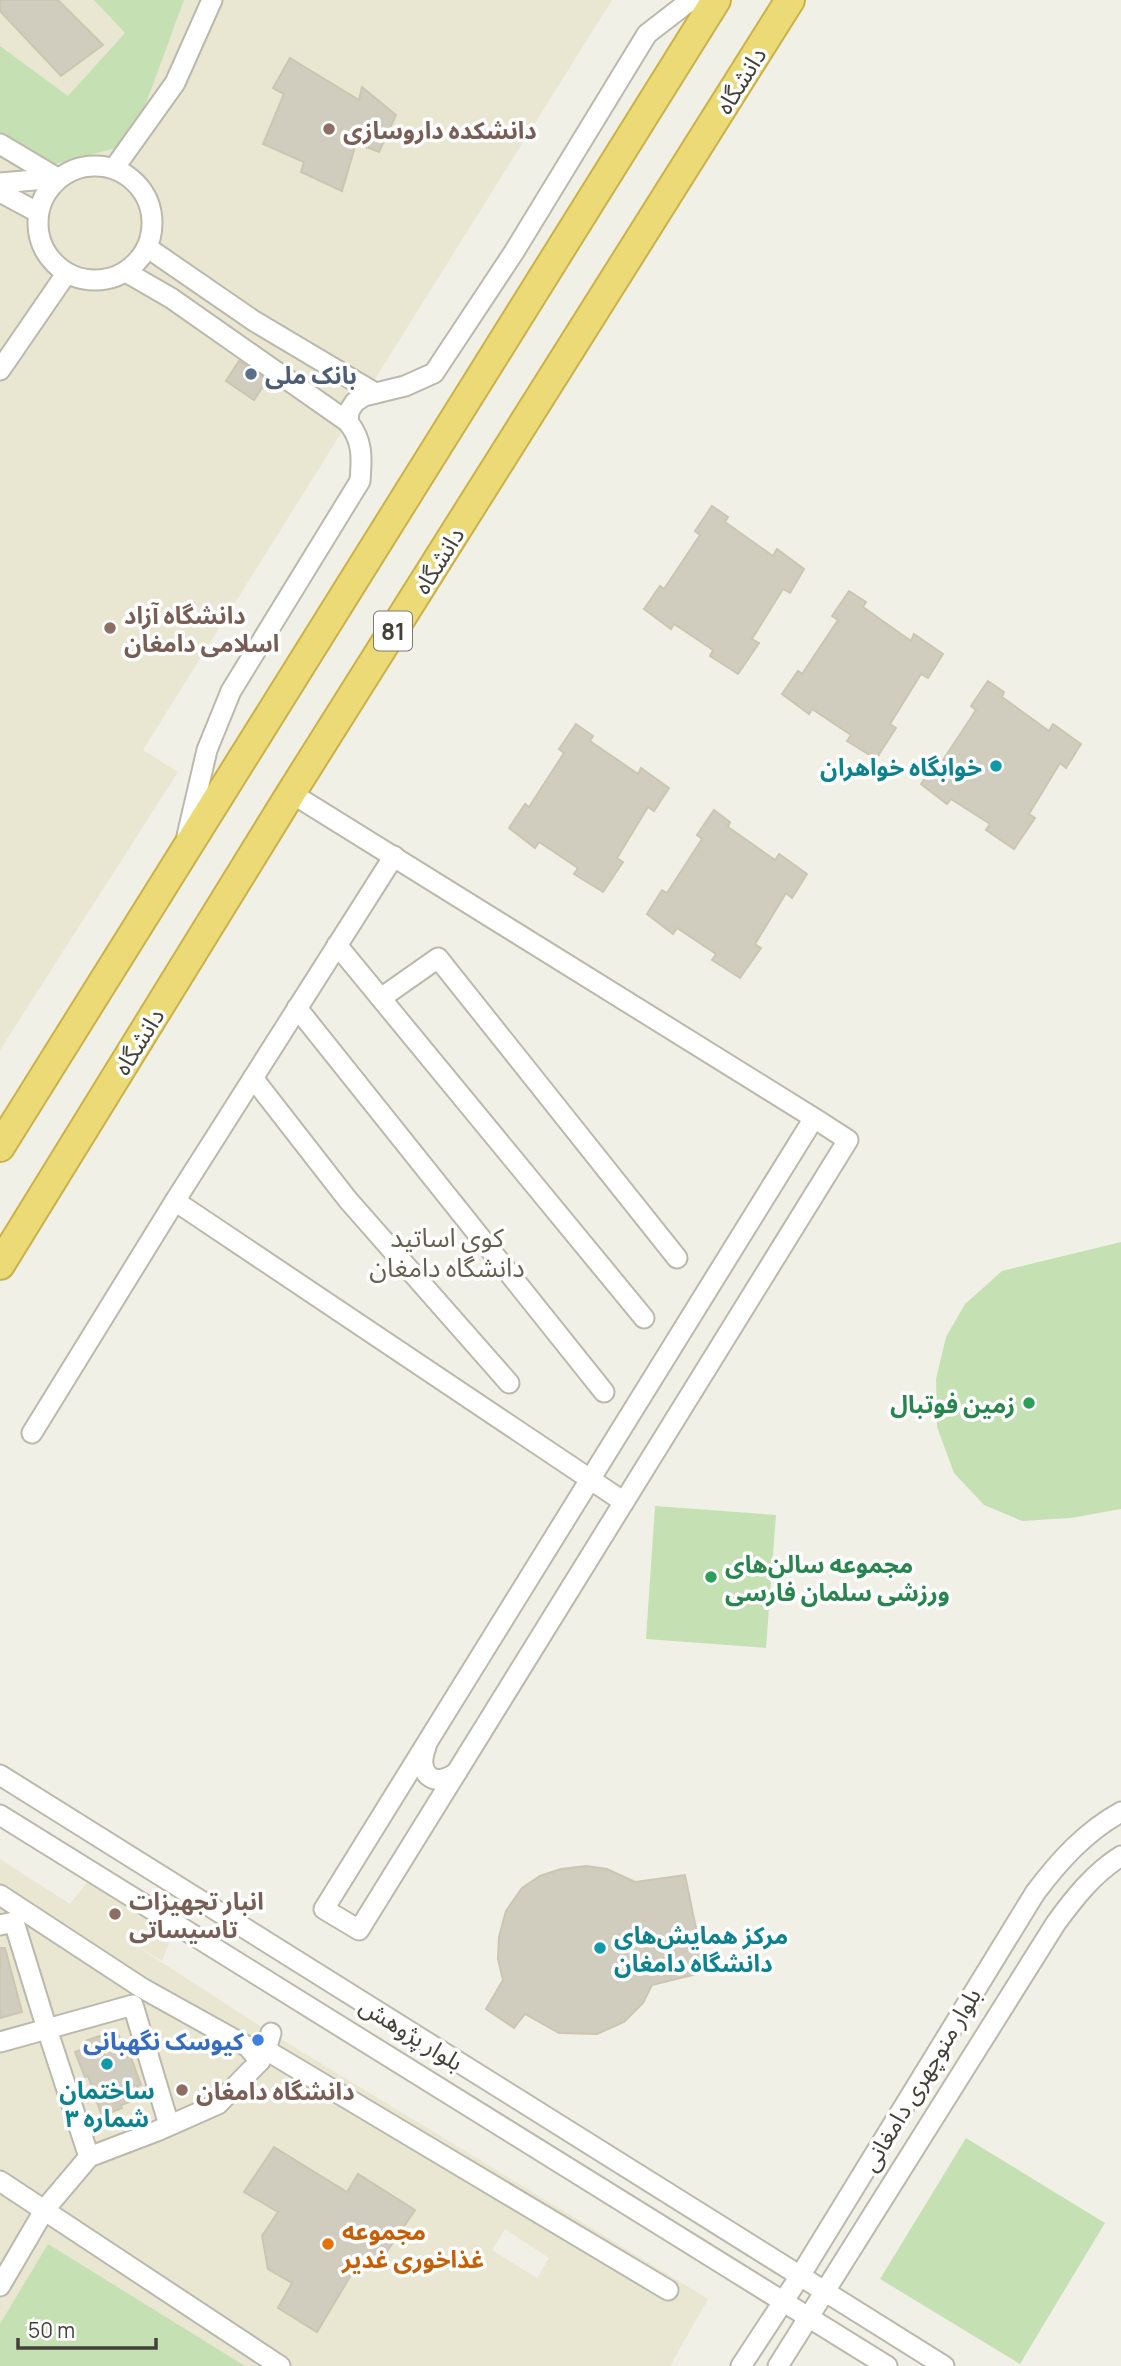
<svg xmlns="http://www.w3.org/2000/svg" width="1121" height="2366" font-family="Manrope,'Noto Sans Arabic',sans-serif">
<rect width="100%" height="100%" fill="#f1f0e7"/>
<g fill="#e9e6d2" fill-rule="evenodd">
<polygon points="0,0 612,0 143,750 178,772 0,1050"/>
<path d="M0 1859 70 1904 88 1881 160 1924 153 1934 169 1944 162 1961 127 1940 271 2033 708 2299 670 2366H0ZM358 2174 414 2210 376 2268 360 2260 317 2331 279 2308 292 2283 268 2269 262 2236 278 2212 245 2192H347ZM505 2229 549 2258 537 2278 492 2250Z"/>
</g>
<g fill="#c5e1b4">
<polygon points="94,0 184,0 131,144 40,168 0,144 0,46 68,96 125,33"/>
<polygon points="1121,1242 1121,1509 1071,1518 1022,1521 984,1505 954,1473 937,1427 936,1379 946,1337 965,1304 1002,1271"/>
<polygon points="655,1506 776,1515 766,1648 646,1639"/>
<polygon points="966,2138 1105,2223 1020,2364 880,2279"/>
<polygon points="48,2244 245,2366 0,2366 0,2324"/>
</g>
<g fill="#d1cdbe" stroke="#cbc6b2" stroke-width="2">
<polygon points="0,0 58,0 103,45 61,76 0,11"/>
<polygon points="290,58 359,100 362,87 396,115 379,152 356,143 342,191 301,172 304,162 263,144 284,94 273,88"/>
<polygon points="239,361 267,380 254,400 226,381"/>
<polygon points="712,506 728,517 725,522 773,556 777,549 804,569 790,593 783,589 752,639 759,643 738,674 710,656 713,650 674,624 671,629 644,609 660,586 664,589 700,535 695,531"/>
<polygon points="849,591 866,602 863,607 911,641 914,634 943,654 928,678 921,674 890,724 896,728 876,759 847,741 851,735 812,709 809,714 782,694 798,671 802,674 838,620 832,616"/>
<polygon points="988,681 1004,692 1002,697 1049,731 1053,724 1081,744 1066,768 1060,763 1029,814 1035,818 1014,849 986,830 990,824 951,799 947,804 921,784 936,761 941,763 976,710 971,706"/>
<polygon points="576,724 593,736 590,741 638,774 641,768 669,788 654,811 648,807 617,858 623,862 603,892 574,874 578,868 539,842 535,848 509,828 525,804 529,807 564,753 559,749"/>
<polygon points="714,810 730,822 728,827 775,860 779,854 807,874 792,898 786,893 755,944 761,948 740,978 712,960 716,954 677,928 673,934 647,914 662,890 667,893 702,839 697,835"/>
<polygon points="586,1866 607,1869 635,1882 685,1875 705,1972 652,1985 643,2003 624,2022 597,2034 559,2033 525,2014 514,2028 486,2009 503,1980 498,1959 499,1937 506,1911 522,1888 540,1876 561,1869"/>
<polygon points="0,1948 5,1948 22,2012 0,2018"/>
<polygon points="105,2034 107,2040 119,2036 123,2048 127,2047 141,2085 137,2086 141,2098 121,2105 122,2108 102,2116 88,2076 85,2077 75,2052 88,2047 85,2041"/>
<polygon points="274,2147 347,2192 358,2174 415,2210 375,2269 360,2260 317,2332 278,2308 292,2283 268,2269 262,2236 278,2212 244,2192"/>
</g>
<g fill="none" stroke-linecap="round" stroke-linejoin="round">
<defs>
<g id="minor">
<polyline points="0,144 57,178"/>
<circle cx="95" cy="223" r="57"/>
<polyline points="115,167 175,83 212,0"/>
<polyline points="0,183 57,178"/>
<polyline points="0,192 37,212"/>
<polyline points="148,248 254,321 375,393"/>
<polyline points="126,272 171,298 348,422"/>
<polyline points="0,370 66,274"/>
<polyline points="291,793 814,1118 848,1140 359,1930 324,1909 814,1118"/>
<path d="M187 836 207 750 231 691 360 481C362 457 363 441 348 422L349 411 355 402 364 396 405 386 434 373 514 252 647 34 691 0"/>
<polyline points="337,945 644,1318"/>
<polyline points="381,998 438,958 677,1258"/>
<polyline points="297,1008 604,1392"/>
<polyline points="253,1078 348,1200 509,1383"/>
<polyline points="175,1201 624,1502"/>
<polyline points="32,1433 175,1201 394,856"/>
<path d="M426 1747C415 1773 434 1790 457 1772"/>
<polyline points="0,1775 944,2366"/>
<polyline points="0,1815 887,2366"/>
<polyline points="0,1895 142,1988 248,2047 260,2061"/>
<polyline points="0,1925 14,1922 47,2029 133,2005 169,2125"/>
<polyline points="0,2042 47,2029 89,2157"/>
<polyline points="266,2050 668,2290"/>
<polyline points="0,2181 280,2366"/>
<polyline points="0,2286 45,2209 89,2157 157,2131 218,2104 260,2061 266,2050 271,2033"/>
<path d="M741 2366 800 2276 1035 1893C1059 1861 1086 1831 1121 1812"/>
<path d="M778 2366 1056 1923C1075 1897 1094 1873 1121 1856"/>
</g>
<g id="highway">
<polyline points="0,1147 716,0"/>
<polyline points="0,1265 291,793 790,0"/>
</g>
</defs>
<use href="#minor" stroke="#bbb9ab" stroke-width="23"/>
<use href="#highway" stroke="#cab248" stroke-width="32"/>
<use href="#minor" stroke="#fff" stroke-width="19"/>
<use href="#highway" stroke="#ecda77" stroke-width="28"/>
</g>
<g fill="#8d6e63" stroke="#fff" stroke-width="2.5">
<circle cx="329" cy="129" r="7"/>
<circle cx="110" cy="628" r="7"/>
<circle cx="115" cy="1914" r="7"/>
<circle cx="182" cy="2090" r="7"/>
</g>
<circle fill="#5c6f8a" stroke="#fff" stroke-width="2.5" cx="251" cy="374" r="7"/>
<g fill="#0f9aa8" stroke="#fff" stroke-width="2.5">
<circle cx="996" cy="766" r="7"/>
<circle cx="600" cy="1948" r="7"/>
<circle cx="107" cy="2064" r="7"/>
</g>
<g fill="#2e9e5b" stroke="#fff" stroke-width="2.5">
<circle cx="1029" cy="1403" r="7"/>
<circle cx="711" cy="1577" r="7"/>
</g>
<circle fill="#3f7fe0" stroke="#fff" stroke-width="2.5" cx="258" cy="2040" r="7"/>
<circle fill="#e8710a" stroke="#fff" stroke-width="2.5" cx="328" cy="2244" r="7"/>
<g text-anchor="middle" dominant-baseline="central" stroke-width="7" stroke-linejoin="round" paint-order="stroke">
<rect fill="#fff" stroke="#7b7a73" stroke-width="2" x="374" y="611.5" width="38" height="39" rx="5"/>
<g font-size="23" font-weight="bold" fill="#434137">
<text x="393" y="631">81</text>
</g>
<g font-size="24" fill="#434137" stroke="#fff">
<text transform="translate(740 80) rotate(-58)">دانشگاه</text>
<text transform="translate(438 560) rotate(-58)">دانشگاه</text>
<text transform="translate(138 1041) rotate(-58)">دانشگاه</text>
<text transform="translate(412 2033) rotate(32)">بلوار پژوهش</text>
<text transform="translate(920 2079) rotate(-59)">بلوار منوچهری دامغانی</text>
</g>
<g font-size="24" font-weight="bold" fill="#785e54" stroke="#fff" text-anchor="start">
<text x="343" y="129">دانشکده داروسازی</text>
<text x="124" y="614">دانشگاه آزاد<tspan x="124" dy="28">اسلامی دامغان</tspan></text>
<text x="129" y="1900">انبار تجهیزات<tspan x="129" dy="28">تاسیساتی</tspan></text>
<text x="196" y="2090">دانشگاه دامغان</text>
</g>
<g font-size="24" font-weight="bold" fill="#4e5e75" stroke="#fff" text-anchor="start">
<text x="265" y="374">بانک ملی</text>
</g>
<g font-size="24" font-weight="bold" fill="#0d838f" stroke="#fff" text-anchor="end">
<text x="982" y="766">خوابگاه خواهران</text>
<text x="614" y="1934" text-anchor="start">مرکز همایش‌های<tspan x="614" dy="28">دانشگاه دامغان</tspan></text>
<text x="107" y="2089" text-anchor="middle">ساختمان<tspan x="107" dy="28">شماره ۳</tspan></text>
</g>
<g font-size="24" font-weight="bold" fill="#27864d" stroke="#fff" text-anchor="end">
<text x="1015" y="1403">زمین فوتبال</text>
<text x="725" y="1563" text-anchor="start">مجموعه سالن‌های<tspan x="725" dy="28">ورزشی سلمان فارسی</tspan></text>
</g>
<g font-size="24" font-weight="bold" fill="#366cbe" stroke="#fff" text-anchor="end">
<text x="244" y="2040">کیوسک نگهبانی</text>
</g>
<g font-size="24" font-weight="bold" fill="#c56008" stroke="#fff" text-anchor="start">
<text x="342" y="2230">مجموعه<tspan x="342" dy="28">غذاخوری غدیر</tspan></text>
</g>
<g font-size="26" fill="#65604f" stroke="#fff">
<text x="447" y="1237">کوی اساتید<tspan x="447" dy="30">دانشگاه دامغان</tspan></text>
</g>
</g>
<path d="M18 2338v10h138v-10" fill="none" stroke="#434137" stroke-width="3.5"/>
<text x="28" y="2338" font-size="21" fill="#434137" stroke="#ffffff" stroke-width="5" paint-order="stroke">50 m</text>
</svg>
